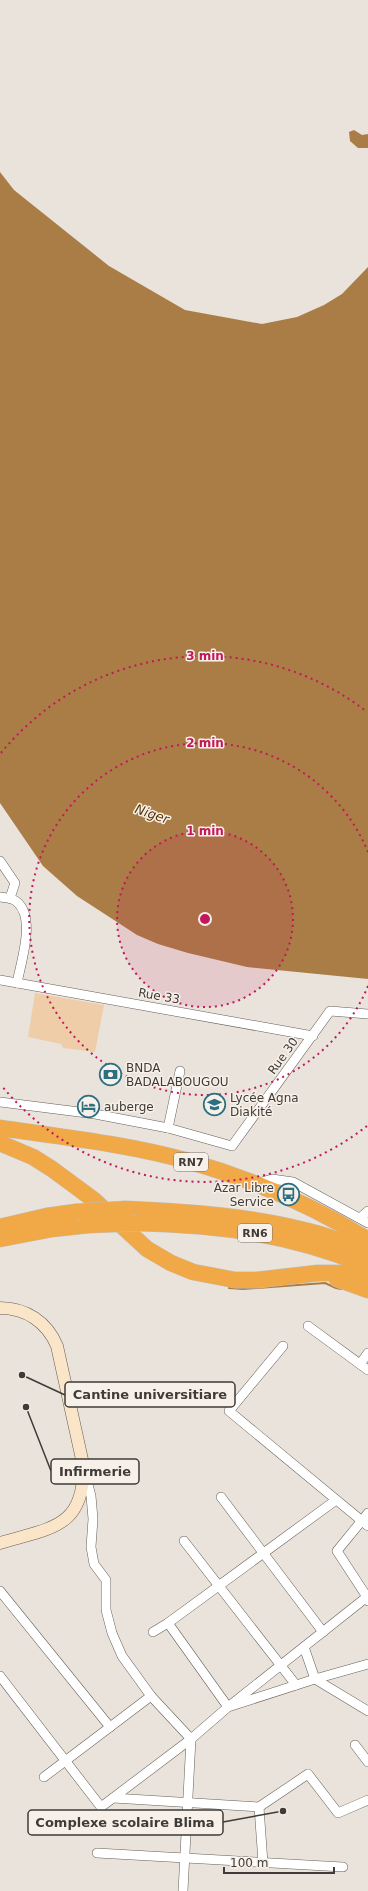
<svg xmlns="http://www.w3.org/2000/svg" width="368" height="1891" font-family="'DejaVu Sans',sans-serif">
<rect width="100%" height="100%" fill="#e9e3db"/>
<polygon fill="#eecda8" points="35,993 104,1005 95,1052 63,1048 61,1044 28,1037"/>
<g fill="#aa7d46">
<polygon points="354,130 362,135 368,134 368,148 358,148 350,141 349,132"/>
<polygon points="0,172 14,190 109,266 185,310 262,324 297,317 324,305 342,294 368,267 368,979 247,967 188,953 158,944 137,935 77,896 43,866 0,803"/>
</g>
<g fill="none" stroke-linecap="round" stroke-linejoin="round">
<polyline stroke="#aa7d46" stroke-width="2" points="229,1288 243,1289 325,1283 336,1288 341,1289"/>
<defs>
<g id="street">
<polyline points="0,861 15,883 10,898"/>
<path d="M0 897C6 898 13 898 17 902 36 918 21 962 17 983"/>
<polyline points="0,980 313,1036"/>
<polyline points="0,1102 95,1114 168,1128 232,1146 330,1011 368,1014"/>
<polyline points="168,1128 180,1071"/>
<polyline points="260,1185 265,1181 272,1179 293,1182 368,1223"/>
<polyline points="360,1218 368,1211"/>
<polyline points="308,1326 368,1370"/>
<polyline points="283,1346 229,1411 368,1526"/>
<polyline points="360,1364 368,1353"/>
<polyline points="85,1473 91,1496 93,1519 91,1547 94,1564 106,1580 106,1610 112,1633 122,1656 151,1696 191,1739 183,1891"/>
<polyline points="221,1497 323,1632"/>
<polyline points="368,1513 337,1551 367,1597 368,1601"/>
<polyline points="184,1541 296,1685"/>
<polyline points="0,1591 110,1727"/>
<polyline points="168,1623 228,1707 315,1679 368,1664"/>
<polyline points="153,1632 168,1623 336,1500"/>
<polyline points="304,1647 315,1679 368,1711"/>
<polyline points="0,1676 101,1807 191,1739 228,1707 368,1596"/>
<polyline points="355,1745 368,1762"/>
<polyline points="44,1777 151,1696"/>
<polyline points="113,1798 259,1807 308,1774 338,1813 368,1800"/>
<polyline points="259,1807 263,1863"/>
<polyline points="97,1853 343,1867"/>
</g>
<path id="secondary" d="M0 1308C26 1308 47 1322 57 1346L83 1464C86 1528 50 1528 0 1543"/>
<g id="highway">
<path d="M0 1128C62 1137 127 1144 188 1161 251 1179 312 1205 368 1240"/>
<polyline points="0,1143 33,1157 52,1169 94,1200 147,1249 171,1263 193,1272 235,1280 257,1280 318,1273 345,1273 368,1277"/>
<path d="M126 1209C191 1212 256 1216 319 1234 336 1239 352 1246 368 1252"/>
<path d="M138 1223C221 1225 291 1234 368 1266"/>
<polyline points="0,1227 47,1216 76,1212"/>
<polyline points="0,1239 52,1229 88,1225"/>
<polyline points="337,1279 368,1290"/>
</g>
</defs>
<use href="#street" stroke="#655f58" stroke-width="10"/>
<use href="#secondary" stroke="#655f58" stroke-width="13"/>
<use href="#highway" stroke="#c1c0bf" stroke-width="17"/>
<use href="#street" stroke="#fff" stroke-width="9"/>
<use href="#secondary" stroke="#fbe5c8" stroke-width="12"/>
<use href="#highway" stroke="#f1a846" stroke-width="16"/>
<defs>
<g id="highway-bridge">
<polyline points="76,1212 126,1209"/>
<polyline points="88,1225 138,1223"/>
</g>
</defs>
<use href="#highway-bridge" stroke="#c1c0bf" stroke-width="17" stroke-linecap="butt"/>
<use href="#highway-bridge" stroke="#f1a846" stroke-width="16"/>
</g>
<circle cx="205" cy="919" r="88" fill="#c2185b" fill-opacity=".12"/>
<g fill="none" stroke="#c2185b" stroke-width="2" stroke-dasharray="2 4">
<circle cx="205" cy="919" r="88"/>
<path d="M368 986A176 176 0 1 1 368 852"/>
<path d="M367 1126A263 263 0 0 1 1 1085M1 753A263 263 0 0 1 367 712"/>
</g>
<defs>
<symbol id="bank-ring" viewBox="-11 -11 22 22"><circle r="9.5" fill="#f7f0e8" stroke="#2d6e81" stroke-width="1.5"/><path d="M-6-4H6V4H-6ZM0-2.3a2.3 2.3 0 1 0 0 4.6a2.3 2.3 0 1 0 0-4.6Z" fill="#2d6e81"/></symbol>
<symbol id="school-ring" viewBox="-11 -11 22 22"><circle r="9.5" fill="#f7f0e8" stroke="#2d6e81" stroke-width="1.5"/><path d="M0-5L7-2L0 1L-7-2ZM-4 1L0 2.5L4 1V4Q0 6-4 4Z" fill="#2d6e81"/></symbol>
<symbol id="hotel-ring" viewBox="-11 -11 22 22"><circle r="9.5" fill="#f7f0e8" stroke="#2d6e81" stroke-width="1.5"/><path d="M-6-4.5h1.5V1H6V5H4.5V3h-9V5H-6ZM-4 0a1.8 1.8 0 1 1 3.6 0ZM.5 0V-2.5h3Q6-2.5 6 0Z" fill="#2d6e81"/></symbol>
<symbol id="bus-ring" viewBox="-11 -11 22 22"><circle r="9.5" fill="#f7f0e8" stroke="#2d6e81" stroke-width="1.5"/><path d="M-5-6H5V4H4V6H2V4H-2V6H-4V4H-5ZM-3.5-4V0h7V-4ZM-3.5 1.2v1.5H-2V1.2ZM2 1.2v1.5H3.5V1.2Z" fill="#2d6e81"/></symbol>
</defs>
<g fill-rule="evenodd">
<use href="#bank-ring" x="98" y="1062" width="25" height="25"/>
<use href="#school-ring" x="202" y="1092" width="25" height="25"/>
<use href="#hotel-ring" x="76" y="1094" width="25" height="25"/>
<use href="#bus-ring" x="276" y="1182" width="25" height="25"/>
</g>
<g text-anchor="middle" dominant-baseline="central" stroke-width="3" stroke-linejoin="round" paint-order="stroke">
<g fill="#f7f0e8" stroke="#76716d" stroke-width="1">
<rect x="174" y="1153" width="34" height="18" rx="3"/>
<rect x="238" y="1224" width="34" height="18" rx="3"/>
</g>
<g font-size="11" font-weight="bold" fill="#3e3b38">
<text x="191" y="1162">RN7</text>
<text x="255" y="1233">RN6</text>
</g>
<g font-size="12" fill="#3e3b38" stroke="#f7f0e8">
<text transform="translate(159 996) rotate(10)">Rue 33</text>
<text transform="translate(283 1056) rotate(-54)">Rue 30</text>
</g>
<g font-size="12" fill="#3e3b38" stroke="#f7f0e8" text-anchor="start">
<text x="126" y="1068">BNDA<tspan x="126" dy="14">BADALABOUGOU</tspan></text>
<text x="230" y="1098">Lycée Agna<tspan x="230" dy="14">Diakité</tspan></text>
<text x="104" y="1107">auberge</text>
<text x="274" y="1188" text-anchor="end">Azar Libre<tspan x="274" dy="14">Service</tspan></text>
</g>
<g font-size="13" font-style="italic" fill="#553608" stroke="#f7f0e8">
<text transform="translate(152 814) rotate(19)">Niger</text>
</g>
</g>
<circle cx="205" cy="919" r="6" fill="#c2185b" stroke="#f7f0e8" stroke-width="2"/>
<g font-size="12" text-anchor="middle" font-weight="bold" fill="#c2185b" stroke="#f7f0e8" stroke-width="3" stroke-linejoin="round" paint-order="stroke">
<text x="205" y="660">3 min</text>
<text x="205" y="747">2 min</text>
<text x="205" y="835">1 min</text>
</g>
<path fill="none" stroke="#3e3b38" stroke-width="1.5" d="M22 1375L65 1395M26 1407L51 1471M283 1811L223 1822"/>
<g fill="#3e3b38" stroke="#f7f0e8" stroke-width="1.5">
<circle cx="22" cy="1375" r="4"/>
<circle cx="26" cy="1407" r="4"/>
<circle cx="283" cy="1811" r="4"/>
</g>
<g fill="#f7f0e8" stroke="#3e3b38" stroke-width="1.5">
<rect x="65" y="1382" width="170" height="25" rx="4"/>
<rect x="51" y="1459" width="88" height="25" rx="4"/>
<rect x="28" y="1810" width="195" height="25" rx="4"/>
</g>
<g font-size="13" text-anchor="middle" font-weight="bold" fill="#3e3b38">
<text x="150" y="1399">Cantine universitiare</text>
<text x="95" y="1476">Infirmerie</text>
<text x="125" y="1827">Complexe scolaire Blima</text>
</g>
<path d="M224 1867v6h110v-6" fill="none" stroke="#3e3b38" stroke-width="2"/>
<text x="230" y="1867" font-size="12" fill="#3e3b38" stroke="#f7f0e8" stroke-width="3" paint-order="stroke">100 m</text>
</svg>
